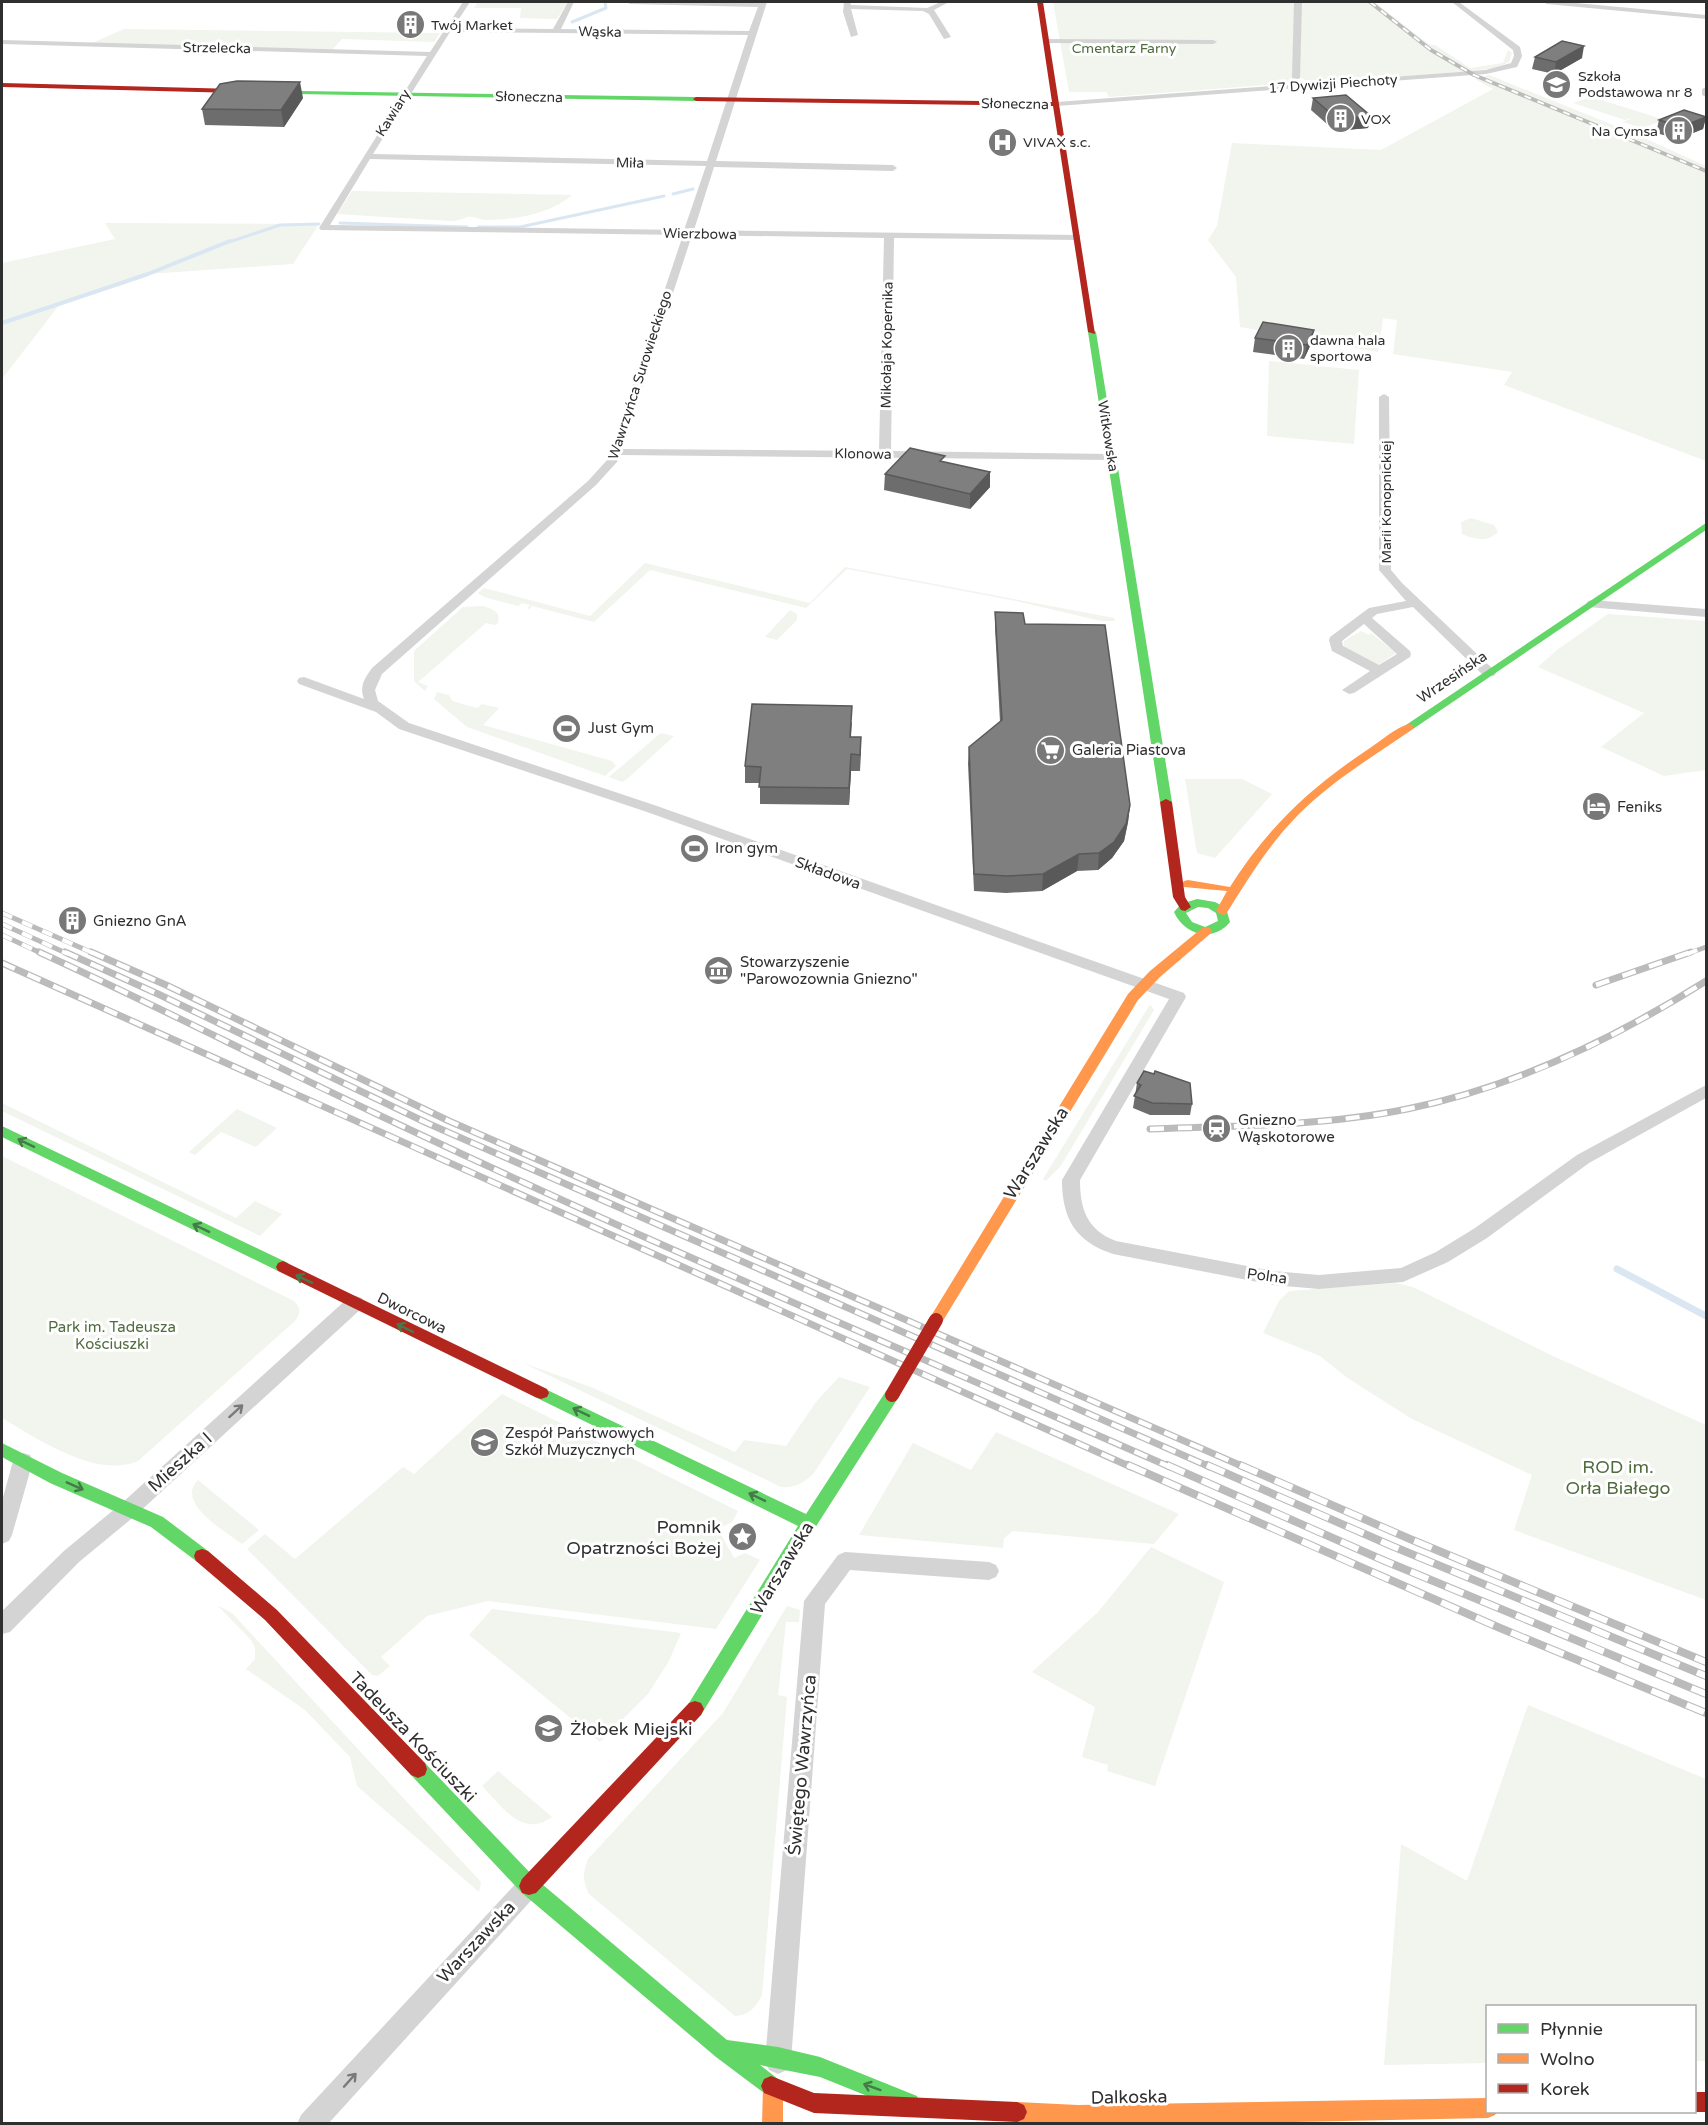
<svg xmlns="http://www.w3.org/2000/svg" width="1708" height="2125" font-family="'Varela Round',sans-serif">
<rect width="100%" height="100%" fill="#fff"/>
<g fill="#f1f5ed">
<polygon points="478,2 568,2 557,19 520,18 521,8 474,8"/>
<polygon points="1053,2 1374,2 1430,45 1435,45 1470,68 1503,63 1508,50 1512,53 1509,62 1496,68 1473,71 1308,83 1302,78 1290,78 1292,83 1109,97 1106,92 1069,92"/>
<polygon points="124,29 440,33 434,42 342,39 333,49 90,44"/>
<polygon points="1489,75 1633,133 1706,166 1706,461 1504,385 1512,372 1393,354 1397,320 1383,318 1378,352 1240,327 1236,277 1208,240 1217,226 1232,143 1381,150 1493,89 1475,79"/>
<polygon points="1592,97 1665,120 1642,128 1623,122 1634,117 1625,120 1573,103"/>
<path d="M352 191 572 195C550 214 515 220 486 220 480 220 474 216 468 217 461 219 458 221 450 221L337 214Z"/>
<polygon points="105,223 319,224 293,264 148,274 60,304 2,379 2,263 115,239"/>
<polygon points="1269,361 1359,370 1354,444 1267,436"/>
<path d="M1471 518 1494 525 1498 532C1487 543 1474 539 1462 534L1461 522Z"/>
<polygon points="645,563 810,603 845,567 1114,618 1115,621 1101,621 1016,601 847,569 806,608 650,570 594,622 532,606 529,609 527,609 530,605 522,603 518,606 484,597 478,593 484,588 590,616"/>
<path d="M483 606C492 609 501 611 498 623L495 625 486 623 418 682 428 686 425 691 414 681V651L463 607Z"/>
<polygon points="790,610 797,614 797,620 777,640 765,637"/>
<polygon points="1608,614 1706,621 1706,770 1664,776 1601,747 1644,713 1538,667 1557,650"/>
<polygon points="1361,631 1369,635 1371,633 1396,653 1378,665 1344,647 1344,641"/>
<polygon points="437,692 449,695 452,701 477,708 482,704 499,708 483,725 612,761 616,766 605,776 467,727 434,699"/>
<polygon points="661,733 674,736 627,779 622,782 609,777"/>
<polygon points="1185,779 1242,779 1272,794 1215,858 1197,853"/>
<polygon points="1151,1005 1154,1010 1060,1167 1046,1181 1043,1179 1149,1006"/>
<polygon points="2,1103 236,1218 255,1201 282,1214 260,1236 2,1111"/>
<polygon points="237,1109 277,1128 256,1147 221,1132 195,1155 189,1152"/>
<path d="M2 1156 294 1301C301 1308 301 1313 295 1321L138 1461C96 1479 38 1439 2 1418Z"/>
<polygon points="1395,1283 1413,1287 1553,1356 1706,1425 1706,1600 1514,1530 1532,1475 1412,1419 1346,1377 1320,1356 1263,1333 1279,1301 1289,1291"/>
<path d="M523 1363 591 1387 735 1452 744 1440 786 1446 816 1402 839 1377 870 1387 814 1473C804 1483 795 1488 781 1487Z"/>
<polygon points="502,1394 738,1511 732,1522 718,1529 734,1558 745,1553 760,1560 716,1629 488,1601 427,1616 381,1657 390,1666 378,1676 372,1675 247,1549 265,1534 295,1559 403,1467 414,1474"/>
<polygon points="996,1432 1179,1514 1154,1544 1013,1531 1004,1538 1003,1548 859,1535 913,1443 971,1470"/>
<path d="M198 1480 259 1530 242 1544C225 1531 175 1503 198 1480Z"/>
<polygon points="1151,1547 1224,1582 1155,1786 1107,1771 1108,1765 1082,1757 1095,1707 1032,1672 1098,1612"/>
<polygon points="217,1605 232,1613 481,1882 479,1892 357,1786 350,1757 305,1710 246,1669 255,1659 255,1648 251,1640"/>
<path d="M787 1606 800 1610 799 1622H786L778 1695 787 1697 762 1995C757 2006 748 2016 735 2016L589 1894C582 1880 583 1873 588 1859L723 1713Z"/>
<polygon points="492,1609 493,1609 681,1633 669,1661 648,1694 600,1742 469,1635"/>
<polygon points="1528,1705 1706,1779 1706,2061 1695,2061 1694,2006 1488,2006 1487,2063 1384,2065 1401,1844 1467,1881"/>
<path d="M498 1771 552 1817C522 1839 502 1806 482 1786Z"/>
</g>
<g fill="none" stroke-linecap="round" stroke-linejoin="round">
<g stroke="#dae7f2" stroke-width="3">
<polyline points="572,22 606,8 605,2"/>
<polyline points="673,194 693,189"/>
<polyline points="340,223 467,227"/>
<polyline points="478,227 520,227 664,196"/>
<polyline points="226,243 280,225 319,224"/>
</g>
<polyline stroke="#dae7f2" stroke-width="4" points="2,323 148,274 230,241"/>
<polyline stroke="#dae7f2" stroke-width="7" points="1617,1269 1706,1316"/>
<g fill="#d4d4d4" fill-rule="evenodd">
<path d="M463 2H470L453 28 553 29 568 2H574L561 29 749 31 758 7 630 4 626 2H767L716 161 893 165 897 168 893 171 714 167 694 230 1080 235V239L1077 240 894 238 891 451 1112 454 1118 457 1112 460 620 455 617 462 596 485 382 674 375 690 378 701 409 723 657 806 1184 993 1186 997 1080 1180C1080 1209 1087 1230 1116 1241L1273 1271 1319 1275 1401 1268 1436 1252 1475 1228 1577 1155 1706 1085V1098L1589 1163 1487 1238 1448 1262 1403 1282 1319 1289 1273 1285 1113 1254C1076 1242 1062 1219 1062 1180L1169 999 647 812 399 729 376 712 299 684 297 681 299 678 304 677 364 699C359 686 365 678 372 668L588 481 608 459 683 235 321 230 319 228 427 56 2 44V40L430 52ZM450 32 748 35 707 161 373 154ZM370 159 706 166 684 230 330 225ZM692 235 884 238 879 451 622 449Z"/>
<polygon points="844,2 850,2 851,5 927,8 941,2 949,2 934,10 951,37 944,39 929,14 923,11 851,9 858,35 851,37 843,12"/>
<polygon points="1294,2 1302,2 1300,78 1296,80 1292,78"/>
<polygon points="1452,2 1459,2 1520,47 1522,56 1517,67 1486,74 1057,106 1053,104 1057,102 1486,70 1511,63 1514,56 1513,50"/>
<polygon points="1543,2 1565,2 1706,15 1706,19 1547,4"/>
<polygon points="1047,39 1213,40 1217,42 1213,44 1044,43 1043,41"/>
<polygon points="1706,87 1706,97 1702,95 1702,89"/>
<path d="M1384 394 1389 397 1391 570 1402 583 1494 670 1496 673 1494 676H1484L1413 607 1377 614 1372 618 1410 651 1411 654 1410 657 1354 693 1349 694 1342 690 1370 671 1332 651 1329 640 1330 637 1369 608 1406 601 1379 570V397ZM1364 624 1397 654 1379 665 1343 646 1342 641Z"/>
<polygon points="1592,600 1706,609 1706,617 1588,607 1586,604 1588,601"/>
<polygon points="355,1296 362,1298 364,1303 362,1308 136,1515 79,1562 10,1632 2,1634 2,1611 65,1550 122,1503 348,1298"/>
<polygon points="23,1453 30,1455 33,1461 12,1535 9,1541 2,1544 2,1501 13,1461 16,1455"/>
<polygon points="845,1552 989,1562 996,1565 999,1571 996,1577 989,1580 850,1570 825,1604 791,2061 787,2070 778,2074 769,2070 765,2061 804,1601 838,1555"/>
<polygon points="529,1874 537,1878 541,1886 537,1894 328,2124 297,2124 301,2115 521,1878"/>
</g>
<g fill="#63d668" fill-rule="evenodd">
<polygon points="235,90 696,97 699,99 696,101 237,93"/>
<polygon points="1092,329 1096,332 1172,802 1166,805 1160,802 1088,332"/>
<polygon points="1706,523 1706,530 1413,729 1405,729 1403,727"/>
<path d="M1197 899 1215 902 1226 908 1230 922C1213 943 1184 935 1174 912L1181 904ZM1198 907 1208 908 1216 913 1218 921 1205 927 1192 922 1186 913Z"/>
<polygon points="2,1126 288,1263 290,1267 288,1271 278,1271 2,1137"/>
<polygon points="541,1387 806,1514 886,1391 892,1389 898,1391 900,1395 815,1528 701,1715 695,1717 689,1715 686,1709 689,1703 798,1526 535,1397 533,1393 535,1389"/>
<polygon points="2,1443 62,1473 163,1517 208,1551 210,1556 208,1561 202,1563 196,1561 151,1527 50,1483 2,1457"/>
<polygon points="418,1760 425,1763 536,1879 727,2040 778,2047 820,2057 917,2096 920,2103 917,2110 910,2113 820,2077 760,2065 778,2079 781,2086 778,2093 771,2096 764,2093 716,2057 522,1893 411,1775 409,1769 411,1763"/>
</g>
<g fill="#ff974d" fill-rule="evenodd">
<path d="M1409 724 1413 725V729C1374 756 1333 780 1299 814 1269 844 1249 878 1226 914L1222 915 1216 911 1227 891 1184 887 1182 884 1184 881 1188 880 1230 887C1268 827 1311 787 1370 748 1382 740 1395 728 1409 724Z"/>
<polygon points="1206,927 1210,928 1212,931 1210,934 1160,977 1138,1000 941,1324 936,1326 931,1324 928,1320 931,1316 1128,994 1150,971 1202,928"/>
<polygon points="773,2078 780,2081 783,2088 783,2124 762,2124 763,2088 766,2081"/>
<polygon points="1488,2098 1488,2112 1497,2112 1495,2115 1488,2118 1192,2124 1038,2124 1017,2122 1010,2119 1007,2112 1010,2105 1017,2102 1078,2105"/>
</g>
<g fill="#b3261e" fill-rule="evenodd">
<polygon points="1037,2 1043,2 1095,334 1088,332 1053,106 696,101 693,99 696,97 1052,102"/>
<polygon points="2,83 237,89 240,91 237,93 2,87"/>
<polygon points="1166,799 1172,802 1185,897 1191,907 1185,911 1181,910 1173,897 1160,802"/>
<polygon points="283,1261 547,1389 549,1393 547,1397 541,1399 535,1397 278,1271 276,1267 278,1263"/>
<polygon points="202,1549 208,1551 277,1610 425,1763 427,1769 425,1775 418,1778 411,1775 265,1620 196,1561 194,1556 196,1551"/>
<polygon points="695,1701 701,1703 704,1709 701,1715 536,1893 529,1895 522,1893 519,1886 522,1879 689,1703"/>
<polygon points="771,2076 814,2093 1017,2102 1024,2105 1027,2112 1024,2119 1017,2122 814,2113 764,2093 761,2086 764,2079"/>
<polygon points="1694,2092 1706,2092 1706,2112 1692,2112 1694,2112"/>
</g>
<defs>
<polyline id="rail-far3" points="1370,2 1431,50 1474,75 1706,171"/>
<g id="rail-far2">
<polyline points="2,913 95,954"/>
<polyline points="2,924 68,954"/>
<polyline points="2,935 43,954"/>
<polyline points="1687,954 1706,947"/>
</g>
<g id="rail-far1">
<path d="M39 952C155 1005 268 1063 383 1117 642 1240 907 1351 1170 1467"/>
<polyline points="65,952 158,994 427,1123 1210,1467"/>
<polyline points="91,952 166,985 449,1121 1244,1467"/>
<polyline points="2,963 1131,1467"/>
<polyline points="1596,985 1691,952"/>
<path d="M1150 1129C1236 1126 1323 1126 1407 1109 1515 1087 1614 1039 1706 981"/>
</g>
<g id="rail">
<polyline points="1128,1465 1500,1628 1706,1713"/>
<polyline points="1167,1465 1385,1561 1706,1694"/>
<polyline points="1207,1465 1392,1546 1706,1676"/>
<polyline points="1240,1465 1410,1539 1706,1662"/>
</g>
</defs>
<use href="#rail-far3" stroke="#bbb" stroke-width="4"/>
<use href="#rail-far2" stroke="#bbb" stroke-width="5"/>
<use href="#rail-far1" stroke="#bbb" stroke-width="7"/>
<use href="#rail" stroke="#bbb" stroke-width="8"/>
<use href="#rail-far3" stroke="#fff" stroke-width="2" stroke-dasharray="7" stroke-linecap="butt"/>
<use href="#rail-far2" stroke="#fff" stroke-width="4" stroke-dasharray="11" stroke-linecap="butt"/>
<use href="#rail-far1" stroke="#fff" stroke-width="4.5" stroke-dasharray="14" stroke-linecap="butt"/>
<use href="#rail" stroke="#fff" stroke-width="6" stroke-dasharray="19" stroke-linecap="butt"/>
<polyline stroke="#b3261e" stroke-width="14" points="892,1395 936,1320"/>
</g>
<g fill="#6d6d6d">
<polygon points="1535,57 1582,58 1554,74 1532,69"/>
<polygon points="303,98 284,127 205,125 202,109"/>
<polygon points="1313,98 1371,116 1368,128 1335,131 1311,110"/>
<polygon points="1706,117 1703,129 1678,139 1656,133 1659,120"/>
<polygon points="1255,338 1311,344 1304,359 1253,352"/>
<polygon points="945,462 990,472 990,487 970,509 884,490 885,474"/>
<polygon points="995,612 1025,624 1130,805 1128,822 1124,841 1112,858 1098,870 1077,871 1042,891 1006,893 974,891 968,764 969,747 1000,722 995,628"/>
<polygon points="852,722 851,737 861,737 861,754 860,771 851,771 849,805 760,804 760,783 745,783 745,766"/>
<polygon points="1137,1083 1192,1104 1190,1115 1150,1115 1133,1108"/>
</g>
<g fill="#595959">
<polygon points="1584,46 1582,58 1554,74 1556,62"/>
<polygon points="300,82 303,98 284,127 281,110"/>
<polygon points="1371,116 1368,128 1335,131 1337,119"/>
<polygon points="1706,117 1703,129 1678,139 1681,127"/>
<polygon points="1314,330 1311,344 1304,359 1307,345"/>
<polygon points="990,472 990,487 970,509 970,494"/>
<polygon points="851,754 851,771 849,805 849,788"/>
<polygon points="1130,805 1128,822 1124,841 1112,858 1098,870 1099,853"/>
<polygon points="1079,854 1077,871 1042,891 1043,874"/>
</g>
<g fill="#7f7f7f" stroke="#595959" stroke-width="1.5">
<polygon points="1562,41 1584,46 1556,62 1535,57"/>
<polygon points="237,81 300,82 281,110 202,109 220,84"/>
<polygon points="1346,95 1371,116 1337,119 1313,98"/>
<polygon points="1684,110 1706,117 1681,127 1659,120"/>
<polygon points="1263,322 1314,330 1307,345 1255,338"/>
<polygon points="910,448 945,456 940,461 990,472 970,494 885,474"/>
<polygon points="995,612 1023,613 1025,624 1105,625 1130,805 1126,824 1114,842 1099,853 1079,854 1043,874 1007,876 974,874 969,747 1002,720"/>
<polygon points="752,704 852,706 850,737 861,737 860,755 851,754 849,788 759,787 761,767 745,766"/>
<polygon points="1144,1071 1154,1074 1155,1071 1190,1083 1192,1104 1152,1103 1134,1096 1141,1085 1137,1083"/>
</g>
<defs><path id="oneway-shaft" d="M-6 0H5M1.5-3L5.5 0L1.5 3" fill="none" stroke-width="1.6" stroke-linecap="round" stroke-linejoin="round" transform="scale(1.5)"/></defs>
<g stroke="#467a49">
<use href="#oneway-shaft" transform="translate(26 1143) rotate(-154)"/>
<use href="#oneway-shaft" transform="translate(201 1228) rotate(-154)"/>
<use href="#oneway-shaft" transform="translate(304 1279) rotate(-154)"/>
<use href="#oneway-shaft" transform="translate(405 1328) rotate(-154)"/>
<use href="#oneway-shaft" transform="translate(581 1412) rotate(-154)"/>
<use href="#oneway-shaft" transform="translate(75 1486) rotate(24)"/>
<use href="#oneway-shaft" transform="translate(757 1497) rotate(-154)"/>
<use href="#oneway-shaft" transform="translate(872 2087) rotate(-160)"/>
</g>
<g stroke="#797979">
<use href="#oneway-shaft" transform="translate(236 1411) rotate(-42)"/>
<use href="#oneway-shaft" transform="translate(350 2080) rotate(-48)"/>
</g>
<defs>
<symbol id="building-disc" viewBox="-11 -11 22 22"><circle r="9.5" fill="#787878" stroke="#fff"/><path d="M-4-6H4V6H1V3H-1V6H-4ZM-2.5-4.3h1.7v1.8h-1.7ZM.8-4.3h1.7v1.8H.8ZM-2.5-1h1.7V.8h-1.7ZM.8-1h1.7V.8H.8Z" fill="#fff"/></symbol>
<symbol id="school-disc" viewBox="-11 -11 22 22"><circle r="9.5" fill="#787878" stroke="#fff"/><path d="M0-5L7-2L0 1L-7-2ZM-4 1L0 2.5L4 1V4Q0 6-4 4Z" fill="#fff"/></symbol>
<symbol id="hospital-disc" viewBox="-11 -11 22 22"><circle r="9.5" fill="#787878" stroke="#fff"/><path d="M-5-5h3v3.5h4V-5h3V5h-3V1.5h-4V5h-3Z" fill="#fff"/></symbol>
<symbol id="stadium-disc" viewBox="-11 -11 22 22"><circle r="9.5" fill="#787878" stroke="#fff"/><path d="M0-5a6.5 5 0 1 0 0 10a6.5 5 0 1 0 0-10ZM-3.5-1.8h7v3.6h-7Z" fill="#fff"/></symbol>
<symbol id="supermarket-disc" viewBox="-11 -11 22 22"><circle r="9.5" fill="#787878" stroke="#fff"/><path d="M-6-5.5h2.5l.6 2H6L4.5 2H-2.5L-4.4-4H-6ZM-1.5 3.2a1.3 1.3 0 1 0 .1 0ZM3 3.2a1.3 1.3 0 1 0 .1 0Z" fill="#fff"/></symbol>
<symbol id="hotel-disc" viewBox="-11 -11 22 22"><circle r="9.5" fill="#787878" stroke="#fff"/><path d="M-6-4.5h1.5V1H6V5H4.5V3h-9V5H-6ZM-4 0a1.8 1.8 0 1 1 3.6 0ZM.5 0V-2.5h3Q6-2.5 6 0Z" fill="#fff"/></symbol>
<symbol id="museum-disc" viewBox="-11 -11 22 22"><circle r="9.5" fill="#787878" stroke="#fff"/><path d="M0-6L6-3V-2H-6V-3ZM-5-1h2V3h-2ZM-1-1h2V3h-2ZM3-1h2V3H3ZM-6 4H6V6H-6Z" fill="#fff"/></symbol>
<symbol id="station-disc" viewBox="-11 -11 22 22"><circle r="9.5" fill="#787878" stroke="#fff"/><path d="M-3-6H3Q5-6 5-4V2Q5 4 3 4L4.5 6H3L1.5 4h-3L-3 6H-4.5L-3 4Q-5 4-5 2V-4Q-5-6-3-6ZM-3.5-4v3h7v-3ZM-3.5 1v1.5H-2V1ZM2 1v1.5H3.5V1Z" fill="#fff"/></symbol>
<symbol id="sight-disc" viewBox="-11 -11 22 22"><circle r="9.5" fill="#787878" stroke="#fff"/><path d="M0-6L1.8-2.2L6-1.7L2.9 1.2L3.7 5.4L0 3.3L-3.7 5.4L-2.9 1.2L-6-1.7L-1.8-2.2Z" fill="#fff"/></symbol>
</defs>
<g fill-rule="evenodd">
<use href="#building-disc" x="394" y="8" width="33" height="33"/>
<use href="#school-disc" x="1540" y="68" width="33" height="33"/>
<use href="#building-disc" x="1324" y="102" width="33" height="33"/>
<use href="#building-disc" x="1662" y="114" width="33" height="33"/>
<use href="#hospital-disc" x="986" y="126" width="33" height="33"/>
<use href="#building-disc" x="1272" y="332" width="33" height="33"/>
<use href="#stadium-disc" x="550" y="712" width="33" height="33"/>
<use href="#supermarket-disc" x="1034" y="734" width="33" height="33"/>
<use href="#hotel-disc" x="1580" y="790" width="33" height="33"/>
<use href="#stadium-disc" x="678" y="832" width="33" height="33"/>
<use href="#building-disc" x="56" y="904" width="33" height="33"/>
<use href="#museum-disc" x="702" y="954" width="33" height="33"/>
<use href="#station-disc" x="1200" y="1112" width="33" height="33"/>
<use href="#school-disc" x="468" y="1426" width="33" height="33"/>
<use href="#sight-disc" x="726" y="1520" width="33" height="33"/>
<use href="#school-disc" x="532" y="1712" width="33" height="33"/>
</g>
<g text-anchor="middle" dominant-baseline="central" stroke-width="6" stroke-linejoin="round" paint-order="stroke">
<g font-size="14" fill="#2f2f2f" stroke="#fff" text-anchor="start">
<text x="431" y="25">Twój Market</text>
<text x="1578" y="76">Szkoła<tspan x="1578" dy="16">Podstawowa nr 8</tspan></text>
<text x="1361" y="119">VOX</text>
<text x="1658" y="131" text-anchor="end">Na Cymsa</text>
<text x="1023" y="142">VIVAX s.c.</text>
<text x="1310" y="340">dawna hala<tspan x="1310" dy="16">sportowa</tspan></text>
</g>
<g font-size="14" fill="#2f2f2f" stroke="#fff">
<text transform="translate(600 32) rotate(1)">Wąska</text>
<text transform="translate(217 48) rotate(1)">Strzelecka</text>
<text transform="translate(1333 84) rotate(-4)">17 Dywizji Piechoty</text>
<text transform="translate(529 97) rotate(1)">Słoneczna</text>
<text transform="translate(1015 104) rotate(1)">Słoneczna</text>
<text transform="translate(393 113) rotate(-58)">Kawiary</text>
<text transform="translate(630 163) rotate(1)">Miła</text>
<text transform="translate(700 234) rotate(1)">Wierzbowa</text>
<text transform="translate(887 345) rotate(-89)">Mikołaja Kopernika</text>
<text transform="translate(640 375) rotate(-72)">Wawrzyńca Surowieckiego</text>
<text transform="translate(1108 436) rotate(81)">Witkowska</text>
<text transform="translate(863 454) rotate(1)">Klonowa</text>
<text transform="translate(1386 502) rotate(-90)">Marii Konopnickiej</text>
</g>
<g font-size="14" fill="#506b3d" stroke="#fff">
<text x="1124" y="48">Cmentarz Farny</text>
</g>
<g font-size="15" fill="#2f2f2f" stroke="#fff">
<text transform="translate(1452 677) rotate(-34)">Wrzesińska</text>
<text transform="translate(828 873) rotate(20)">Składowa</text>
<text transform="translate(1267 1276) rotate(8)">Polna</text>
<text transform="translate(412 1313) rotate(26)">Dworcowa</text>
</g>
<g font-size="15" fill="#2f2f2f" stroke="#fff" text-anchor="start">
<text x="588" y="728">Just Gym</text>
<text x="1072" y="750">Galeria Piastova</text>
<text x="1617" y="807">Feniks</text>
<text x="715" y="848">Iron gym</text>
<text x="93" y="921">Gniezno GnA</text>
<text x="740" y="962">Stowarzyszenie<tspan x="740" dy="17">"Parowozownia Gniezno"</tspan></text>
<text x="1238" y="1120">Gniezno<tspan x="1238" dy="17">Wąskotorowe</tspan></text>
<text x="505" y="1433">Zespół Państwowych<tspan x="505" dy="17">Szkół Muzycznych</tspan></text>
</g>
<g font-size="15" fill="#506b3d" stroke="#fff">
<text x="112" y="1327">Park im. Tadeusza<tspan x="112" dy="17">Kościuszki</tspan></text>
</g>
<g font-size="18" fill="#2f2f2f" stroke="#fff">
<text transform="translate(1036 1153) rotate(-58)">Warszawska</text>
<text transform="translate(180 1462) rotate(-42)">Mieszka I</text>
<text transform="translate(782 1568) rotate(-59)">Warszawska</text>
<text transform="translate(413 1737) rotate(46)">Tadeusza Kościuszki</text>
<text transform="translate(802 1765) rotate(-85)">Świętego Wawrzyńca</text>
<text transform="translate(476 1942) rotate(-47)">Warszawska</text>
<text transform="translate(1129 2097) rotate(-1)">Dalkoska</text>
</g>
<g font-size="18" fill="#506b3d" stroke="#fff">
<text x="1618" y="1467">ROD im.<tspan x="1618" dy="21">Orła Białego</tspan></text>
</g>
<g font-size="18" fill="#2f2f2f" stroke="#fff" text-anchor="end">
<text x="721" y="1527">Pomnik<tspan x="721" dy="21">Opatrzności Bożej</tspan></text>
<text x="570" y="1729" text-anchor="start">Żłobek Miejski</text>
</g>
</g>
<rect width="1708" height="2125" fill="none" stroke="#2f2f2f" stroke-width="6"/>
<rect x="1486" y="2005" width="210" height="108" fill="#ffffff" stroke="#acacac" stroke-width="1.5"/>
<rect x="1498" y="2024" width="30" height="9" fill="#63d668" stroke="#acacac" stroke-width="1.5"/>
<text x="1540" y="2035" font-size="18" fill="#2f2f2f">Płynnie</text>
<rect x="1498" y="2054" width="30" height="9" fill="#ff974d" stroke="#acacac" stroke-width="1.5"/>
<text x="1540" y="2065" font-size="18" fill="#2f2f2f">Wolno</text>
<rect x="1498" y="2084" width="30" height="9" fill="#b3261e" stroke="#acacac" stroke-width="1.5"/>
<text x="1540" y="2095" font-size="18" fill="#2f2f2f">Korek</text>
</svg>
